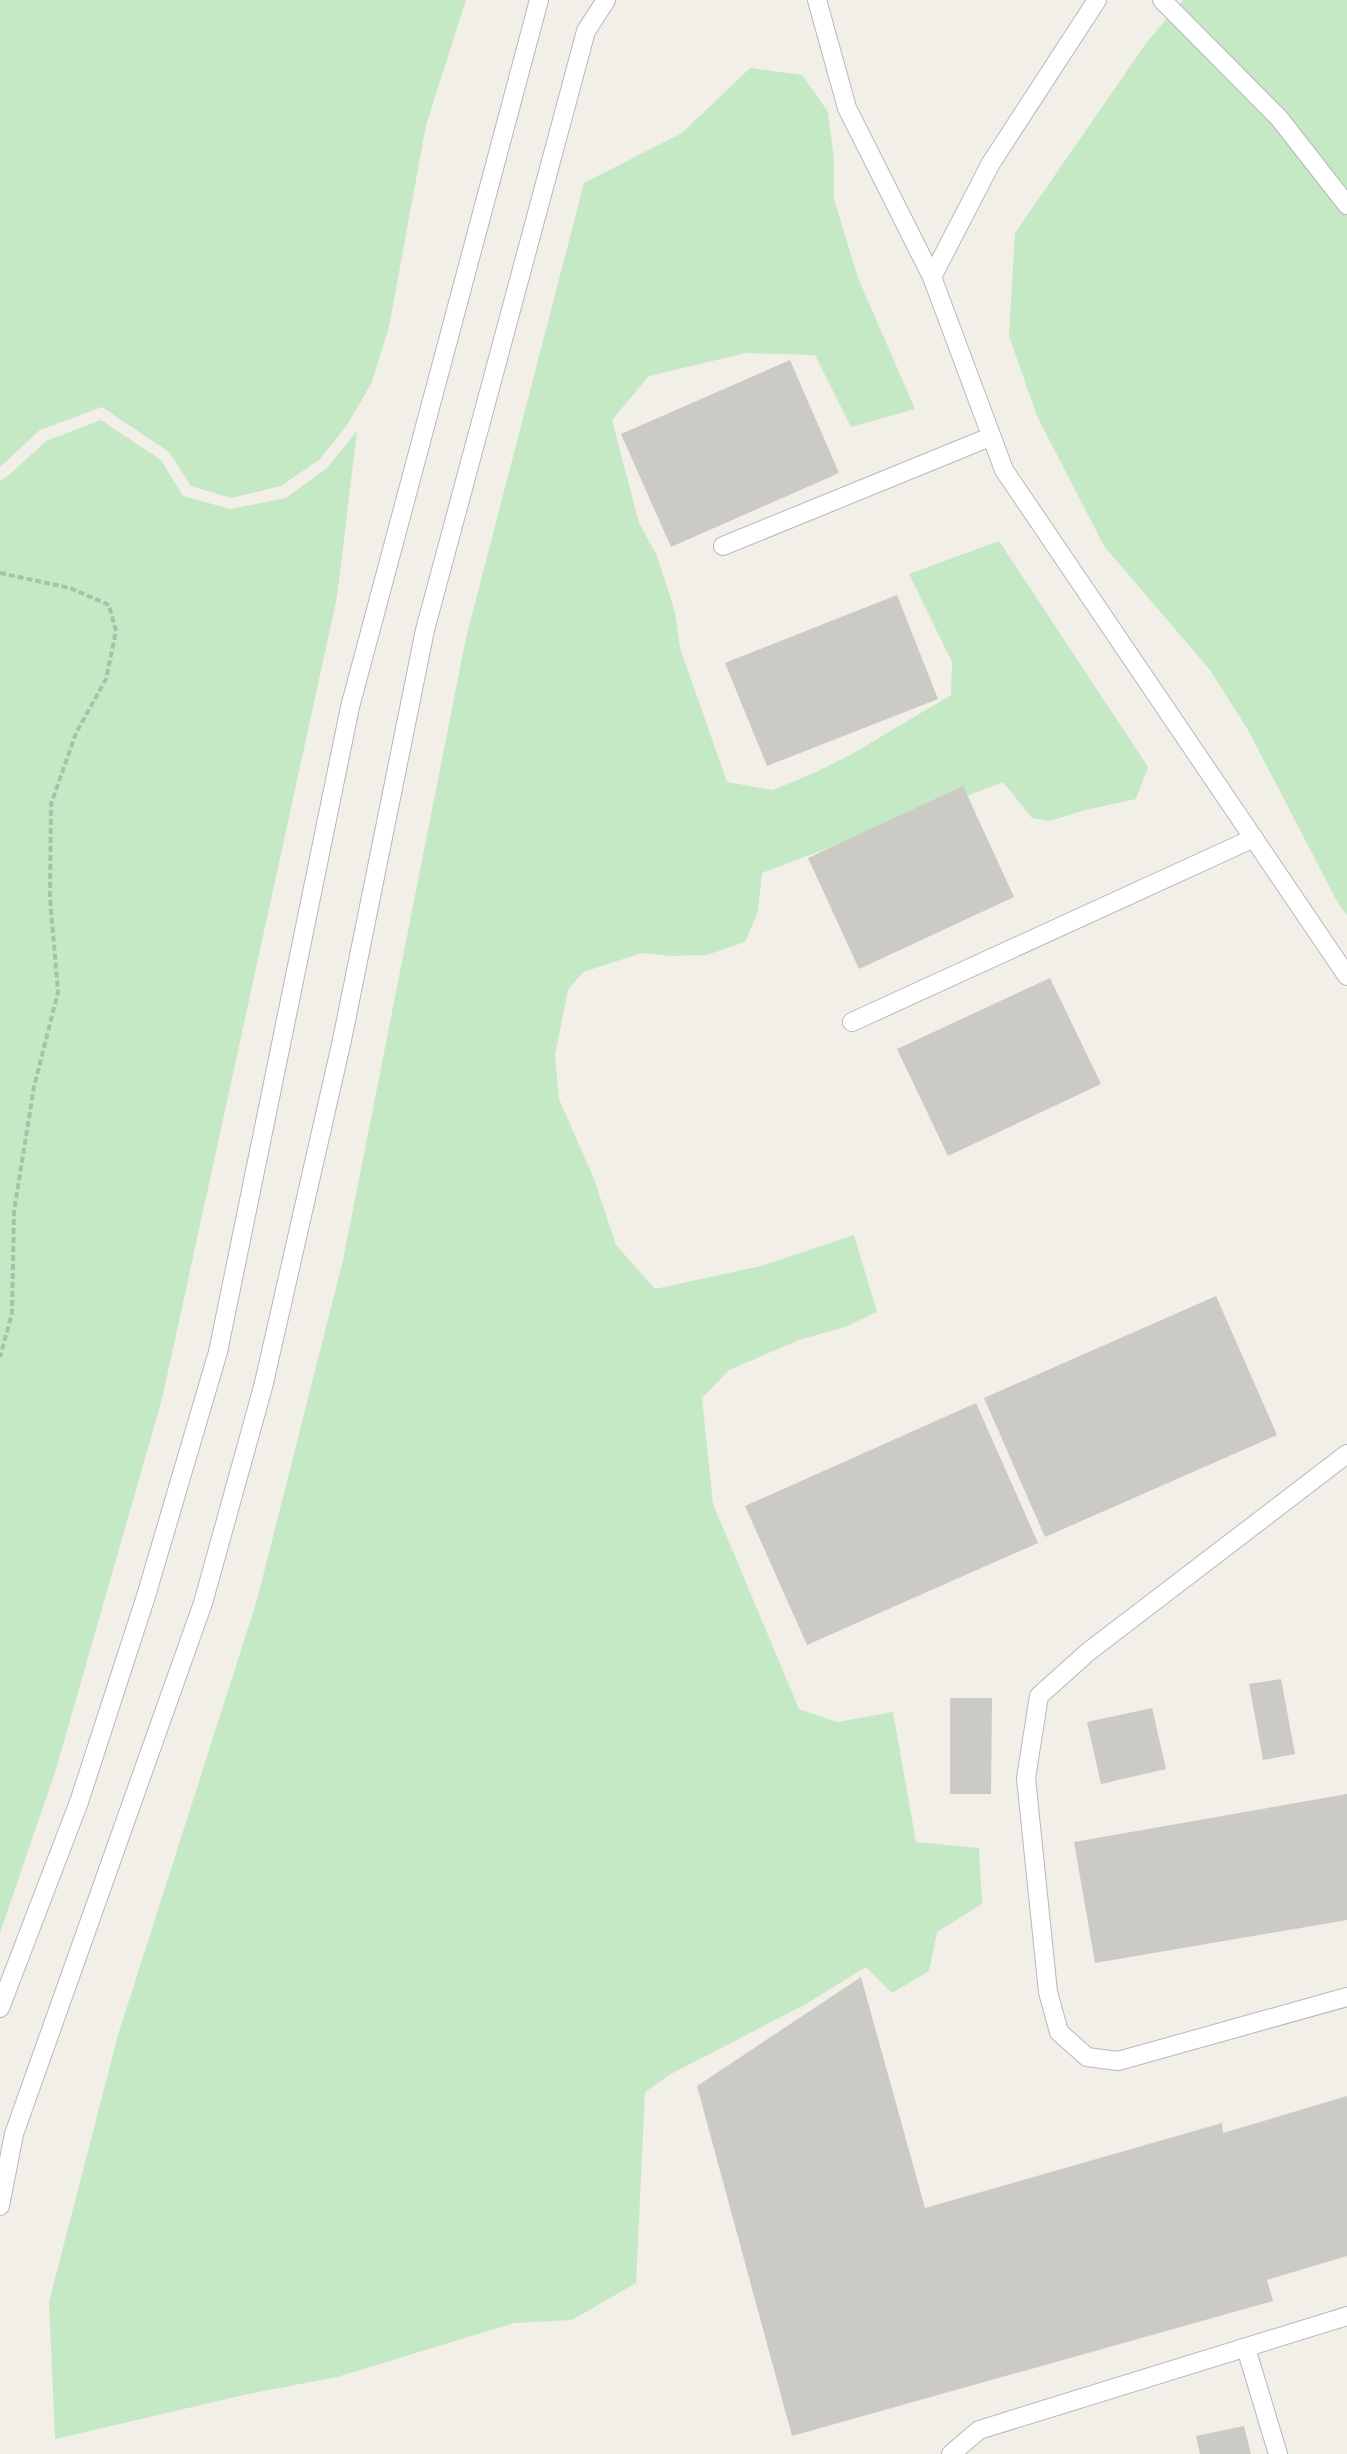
<svg xmlns="http://www.w3.org/2000/svg" width="1347" height="2454" font-family="Roboto,sans-serif">
<rect width="100%" height="100%" fill="#f1efe8"/>
<g fill="#c5e8c5">
<polygon points="0,0 466,0 426,125 389,327 371,384 347,425 320,459 281,486 231,498 191,486 169,452 102,407 40,430 0,467"/>
<polygon points="1183,0 1347,0 1347,915 1338,903 1248,730 1210,670 1104,546 1037,416 1009,336 1015,233 1147,42"/>
<polygon points="750,68 802,75 828,112 834,159 834,199 858,278 915,409 851,427 815,355 746,353 649,376 612,420 639,523 657,556 675,612 680,648 727,782 773,790 812,774 852,754 951,695 952,662 909,574 999,541 1148,767 1136,799 1085,810 1050,821 1032,818 1003,782 762,873 758,911 745,942 707,955 670,956 642,953 583,972 568,990 555,1055 559,1099 594,1179 616,1245 655,1289 761,1266 854,1235 877,1312 845,1327 799,1340 729,1370 702,1398 713,1504 799,1709 837,1722 893,1712 916,1842 979,1848 982,1904 937,1932 929,1971 892,1993 866,1967 806,2004 669,2075 645,2092 636,2283 572,2320 514,2323 337,2377 248,2394 55,2439 49,2302 118,2035 257,1600 343,1260 466,638 584,183 682,133"/>
<polygon points="101,420 161,460 183,496 230,509 286,498 327,468 357,431 337,597 162,1399 56,1769 0,1933 0,481 8,476 46,441"/>
</g>
<g fill="#cccac5">
<polygon points="790,360 839,473 671,547 621,434"/>
<polygon points="897,595 938,699 767,766 725,663"/>
<polygon points="963,786 1014,897 859,969 808,858"/>
<polygon points="1050,978 1101,1084 948,1156 897,1049"/>
<polygon points="1216,1296 1277,1435 1045,1537 984,1398"/>
<polygon points="976,1403 1038,1543 807,1645 745,1506"/>
<polygon points="1281,1679 1295,1754 1263,1760 1249,1684"/>
<polygon points="950,1698 992,1698 991,1794 950,1794"/>
<polygon points="1152,1708 1166,1769 1101,1784 1087,1722"/>
<polygon points="1347,1794 1347,1920 1095,1963 1074,1842"/>
<polygon points="861,1977 925,2208 1222,2123 1223,2133 1347,2096 1347,2256 1267,2280 1273,2301 792,2436 697,2086"/>
<polygon points="1244,2426 1251,2454 1200,2454 1196,2436"/>
</g>
<g fill="none" stroke-linecap="round" stroke-linejoin="round">
<defs>
<g id="lane">
<polyline points="817,0 847,108 932,277 1004,470 1347,976"/>
<polyline points="1162,0 1279,118 1347,205"/>
<polyline points="932,277 991,163 1097,0"/>
<polyline points="723,546 990,437"/>
<polyline points="852,1022 1254,838"/>
<polyline points="1347,1454 1088,1652 1039,1696 1026,1778 1048,1992 1059,2032 1087,2057 1118,2061 1347,1997"/>
<polyline points="0,2008 79,1802 146,1596 218,1352 350,707 539,0"/>
<polyline points="0,2206 14,2134 203,1603 263,1387 342,1040 425,630 586,31 606,0"/>
<polyline points="1246,2348 1278,2454"/>
<polyline points="951,2454 979,2430 1347,2316"/>
</g>
</defs>
<use href="#lane" stroke="#b5b8bc" stroke-width="20"/>
<polyline stroke="#9cc7a9" stroke-width="4" stroke-dasharray="6 3" stroke-linecap="butt" points="0,573 70,588 109,605 116,631 106,679 76,733 51,804 50,898 58,992 34,1087 14,1211 12,1313 0,1357"/>
<use href="#lane" stroke="#fff" stroke-width="18"/>
</g>
</svg>
